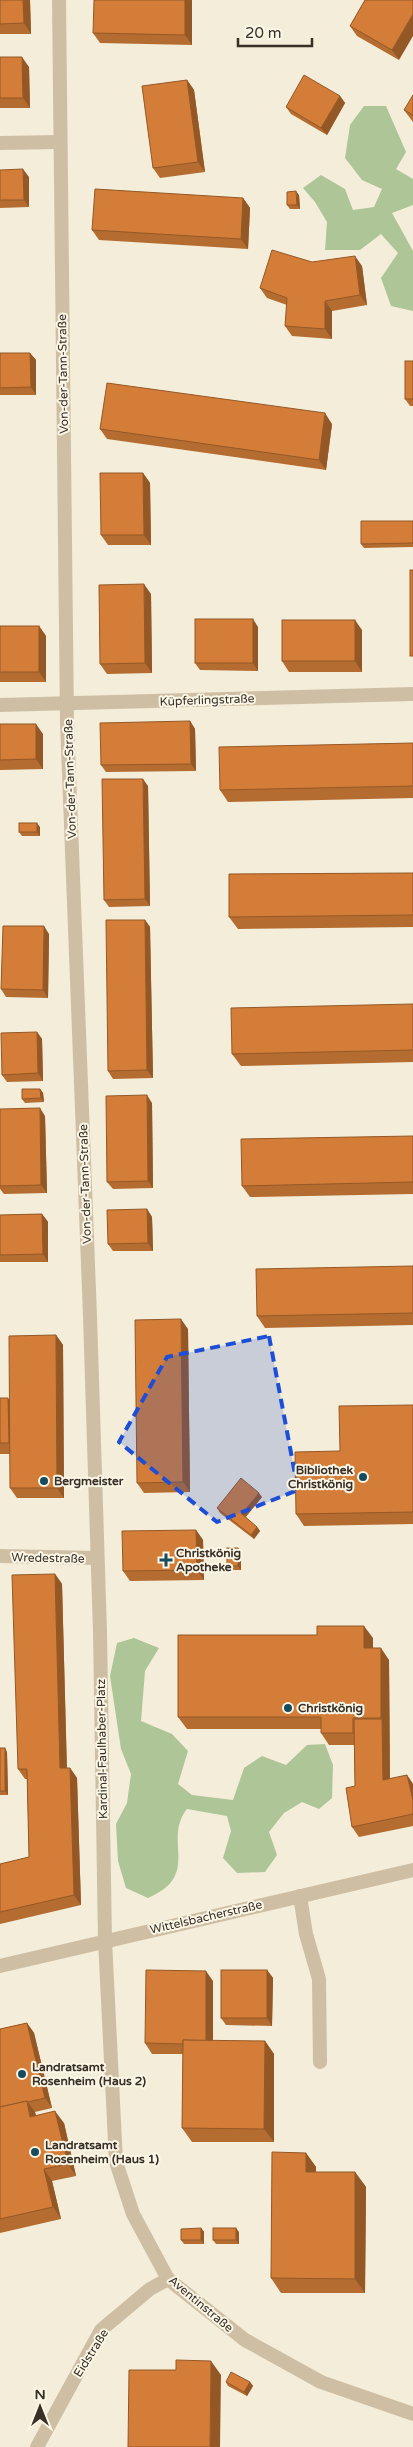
<svg xmlns="http://www.w3.org/2000/svg" width="413" height="2447" font-family="'Varela Round',sans-serif">
<rect width="100%" height="100%" fill="#f4edd9"/>
<g fill="#adc597">
<polygon points="364,106 386,106 406,152 396,169 413,179 413,205 392,213 413,251 413,311 391,306 381,278 398,253 381,234 360,250 325,250 327,222 315,202 303,188 321,175 345,189 353,210 374,207 382,189 362,180 345,158 350,125"/>
<path d="M134 1638 159 1648 145 1671 141 1721 172 1734 188 1751 178 1784 192 1795 233 1800 244 1768 262 1756 286 1765 307 1745 325 1744 333 1765 332 1798 319 1809 302 1802 284 1813 269 1832 277 1855 265 1872 237 1873 223 1858 231 1831 227 1816 187 1809C162 1840 202 1875 148 1898L126 1888 118 1861 116 1824 127 1803 131 1774 121 1749 110 1676 117 1643Z"/>
</g>
<g fill="none" stroke-linecap="round" stroke-linejoin="round">
<polyline stroke="#cebfa4" stroke-width="14" points="300,1896 306,1934 319,1979 320,2062"/>
<g stroke="#cebfa4" stroke-width="14">
<polyline points="59,0 67,722 90,1316 100,1632 105,1940 116,2162 133,2214 168,2279 245,2340 321,2382 413,2414"/>
<polyline points="0,143 59,142"/>
<polyline points="0,705 413,694"/>
<polyline points="0,1556 97,1558"/>
<polyline points="0,1966 413,1870"/>
<polyline points="37,2447 101,2330 150,2289 168,2279"/>
</g>
</g>
<g fill="#b56c30">
<polygon points="0,0 30,0 31,34 0,34"/>
<polygon points="192,0 192,45 100,43 93,33"/>
<polygon points="365,0 399,60 357,36 350,26"/>
<polygon points="0,57 29,67 30,108 0,108"/>
<polygon points="187,80 194,90 205,172 160,178 153,168"/>
<polygon points="413,95 413,122 404,110"/>
<polygon points="340,96 345,103 327,135 291,114 286,107"/>
<polygon points="0,170 29,177 29,207 0,208"/>
<polygon points="299,195 300,209 290,209 287,205"/>
<polygon points="243,198 250,208 248,249 99,240 92,230"/>
<polygon points="312,262 362,266 367,305 332,311 332,339 292,336 285,326 287,305 267,298 260,288"/>
<polygon points="0,353 30,353 36,360 36,395 0,395"/>
<polygon points="413,361 413,406 410,406 405,399"/>
<polygon points="332,424 326,470 107,439 100,429"/>
<polygon points="143,473 150,483 151,545 108,545 101,535"/>
<polygon points="413,521 413,547 364,548 361,544"/>
<polygon points="151,594 152,673 107,674 100,664"/>
<polygon points="0,626 39,626 46,636 46,682 0,682"/>
<polygon points="258,627 258,671 200,670 195,663"/>
<polygon points="362,630 362,672 289,672 282,661"/>
<polygon points="190,721 195,729 196,771 106,772 101,765"/>
<polygon points="0,724 43,734 43,769 0,770"/>
<polygon points="413,743 413,798 228,802 220,790"/>
<polygon points="148,786 150,906 109,907 104,900"/>
<polygon points="40,827 40,836 22,836 19,832"/>
<polygon points="413,873 413,927 238,929 229,917"/>
<polygon points="145,920 150,927 153,1078 113,1079 108,1071"/>
<polygon points="49,934 48,998 6,997 1,989"/>
<polygon points="413,1004 413,1062 241,1066 232,1054"/>
<polygon points="37,1032 42,1039 43,1081 7,1082 2,1075"/>
<polygon points="40,1089 43,1093 44,1102 25,1103 22,1099"/>
<polygon points="152,1103 153,1188 113,1189 107,1182"/>
<polygon points="0,1109 45,1116 47,1193 4,1194 0,1189"/>
<polygon points="413,1136 413,1194 250,1197 242,1186"/>
<polygon points="147,1209 152,1217 153,1251 113,1251 108,1244"/>
<polygon points="42,1214 48,1222 48,1262 0,1262 0,1215"/>
<polygon points="413,1266 413,1325 265,1328 257,1316"/>
<polygon points="188,1329 190,1492 144,1493 137,1483"/>
<polygon points="56,1335 63,1345 64,1498 17,1498 10,1488 10,1454 0,1454 0,1398 10,1400"/>
<polygon points="413,1405 413,1524 304,1526 296,1514 340,1451"/>
<polygon points="262,1497 245,1517 257,1527 260,1531 254,1539 220,1513 217,1508"/>
<polygon points="196,1530 203,1540 204,1580 130,1581 123,1571"/>
<polygon points="241,1552 241,1570 230,1570 227,1566"/>
<polygon points="55,1574 62,1584 67,1768 70,1768 77,1778 81,1905 0,1924 0,1864 29,1857 27,1779 25,1779 18,1769"/>
<polygon points="373,1638 373,1648 389,1660 390,1779 407,1775 413,1784 413,1826 359,1837 352,1827 355,1786 354,1745 329,1745 321,1733 321,1729 187,1729 178,1717"/>
<polygon points="0,1748 7,1752 8,1795 0,1795"/>
<polygon points="267,1970 273,1978 272,2026 226,2025 221,2018"/>
<polygon points="213,1981 213,2041 265,2041 274,2054 274,2142 192,2142 182,2128 183,2054 152,2054 145,2043"/>
<polygon points="27,2023 34,2033 52,2108 35,2112 36,2115 64,2123 76,2176 52,2181 61,2219 0,2233 0,2029"/>
<polygon points="306,2153 316,2167 316,2172 355,2172 366,2187 365,2293 281,2293 271,2278"/>
<polygon points="201,2228 204,2232 204,2244 184,2244 181,2240"/>
<polygon points="239,2232 239,2244 216,2244 213,2240"/>
<polygon points="226,2382 250,2382 253,2386 247,2396 228,2386"/>
</g>
<g fill="#945827">
<polygon points="23,0 30,0 31,34 24,23"/>
<polygon points="185,0 192,0 192,45 185,35"/>
<polygon points="413,14 413,36 399,60 392,50"/>
<polygon points="22,57 29,67 30,108 23,98"/>
<polygon points="187,80 194,90 205,172 198,162"/>
<polygon points="340,96 345,103 327,135 321,128"/>
<polygon points="23,169 29,177 29,207 24,200"/>
<polygon points="296,191 299,195 300,209 297,205"/>
<polygon points="243,198 250,208 248,249 241,239"/>
<polygon points="355,256 362,266 367,305 360,295"/>
<polygon points="325,301 332,311 332,339 325,329"/>
<polygon points="30,353 36,360 36,395 31,387"/>
<polygon points="325,413 332,424 326,470 319,460"/>
<polygon points="143,473 150,483 151,545 144,535"/>
<polygon points="144,584 151,594 152,673 145,663"/>
<polygon points="253,619 258,627 258,671 253,663"/>
<polygon points="355,620 362,630 362,672 355,661"/>
<polygon points="39,626 46,636 46,682 39,672"/>
<polygon points="190,721 195,729 196,771 191,764"/>
<polygon points="36,724 43,734 43,769 36,759"/>
<polygon points="143,779 148,786 150,906 145,899"/>
<polygon points="37,823 40,827 40,836 37,832"/>
<polygon points="145,920 150,927 153,1078 147,1070"/>
<polygon points="44,926 49,934 48,998 43,990"/>
<polygon points="37,1032 42,1039 43,1081 38,1073"/>
<polygon points="40,1089 43,1093 44,1102 41,1098"/>
<polygon points="147,1095 152,1103 153,1188 148,1181"/>
<polygon points="40,1108 45,1116 47,1193 41,1185"/>
<polygon points="147,1209 152,1217 153,1251 148,1243"/>
<polygon points="42,1214 48,1222 48,1262 43,1254"/>
<polygon points="181,1319 188,1329 190,1492 183,1482"/>
<polygon points="56,1335 63,1345 64,1498 57,1488"/>
<polygon points="8,1398 17,1410 17,1454 9,1443"/>
<polygon points="259,1493 262,1497 245,1518 242,1514"/>
<polygon points="257,1527 260,1531 254,1539 251,1535"/>
<polygon points="196,1530 203,1540 204,1580 197,1570"/>
<polygon points="238,1548 241,1552 241,1570 238,1566"/>
<polygon points="55,1574 62,1584 67,1778 60,1768"/>
<polygon points="364,1626 373,1638 373,1660 364,1648"/>
<polygon points="381,1648 389,1660 390,1790 383,1780 382,1719 381,1718"/>
<polygon points="5,1748 7,1752 8,1795 5,1791"/>
<polygon points="70,1768 77,1778 81,1905 74,1895"/>
<polygon points="407,1775 413,1784 413,1800"/>
<polygon points="267,1970 273,1978 272,2026 267,2018"/>
<polygon points="206,1971 213,1981 213,2054 206,2044"/>
<polygon points="27,2023 34,2033 52,2108 45,2098"/>
<polygon points="265,2041 274,2054 274,2142 264,2129"/>
<polygon points="27,2101 35,2112 39,2128 30,2117"/>
<polygon points="55,2111 64,2123 76,2176 68,2164"/>
<polygon points="306,2153 316,2167 316,2187 306,2172"/>
<polygon points="44,2169 52,2181 61,2219 53,2207"/>
<polygon points="355,2172 366,2187 365,2293 355,2279"/>
<polygon points="201,2228 204,2232 204,2244 201,2240"/>
<polygon points="236,2228 239,2232 239,2244 236,2240"/>
<polygon points="211,2361 221,2375 220,2447 210,2447"/>
<polygon points="250,2382 253,2386 247,2396 244,2392"/>
</g>
<g fill="#d37d38" stroke="#945827">
<polygon points="0,0 23,0 24,23 0,24"/>
<polygon points="94,0 185,0 185,35 93,33"/>
<polygon points="365,0 413,0 413,14 392,50 350,26"/>
<polygon points="0,57 22,57 23,98 0,98"/>
<polygon points="304,75 340,96 321,128 286,107"/>
<polygon points="187,80 198,162 153,168 142,86"/>
<polygon points="413,95 413,115 404,110"/>
<polygon points="23,169 24,200 0,200 0,170"/>
<polygon points="95,189 243,198 241,239 92,230"/>
<polygon points="296,191 297,205 287,205 287,192"/>
<polygon points="272,250 312,262 355,256 360,295 325,301 325,329 285,326 287,298 260,288"/>
<polygon points="0,353 30,353 31,387 0,388"/>
<rect x="405" y="361" width="8" height="38"/>
<polygon points="107,383 325,413 319,460 100,429"/>
<polygon points="100,473 143,473 144,535 101,535"/>
<polygon points="361,521 413,521 413,543 361,544"/>
<rect x="410" y="570" width="3" height="86"/>
<polygon points="144,584 145,663 100,664 99,585"/>
<rect x="195" y="619" width="58" height="44"/>
<rect x="282" y="620" width="73" height="41"/>
<rect x="0" y="626" width="39" height="46"/>
<polygon points="190,721 191,764 101,765 100,723"/>
<polygon points="0,724 36,724 36,759 0,760"/>
<polygon points="413,743 413,786 220,790 219,747"/>
<polygon points="102,779 143,779 145,899 104,900"/>
<rect x="19" y="823" width="18" height="9"/>
<polygon points="413,873 413,915 229,917 229,874"/>
<polygon points="106,920 145,920 147,1070 108,1071"/>
<polygon points="3,926 44,926 43,990 1,989"/>
<polygon points="413,1004 413,1050 232,1054 231,1008"/>
<polygon points="37,1032 38,1073 2,1075 1,1033"/>
<polygon points="22,1089 40,1089 41,1098 22,1099"/>
<polygon points="147,1095 148,1181 107,1182 106,1096"/>
<polygon points="40,1108 41,1185 0,1186 0,1109"/>
<polygon points="413,1136 413,1182 242,1186 241,1139"/>
<polygon points="147,1209 148,1243 108,1244 107,1210"/>
<polygon points="42,1214 43,1254 0,1255 0,1215"/>
<polygon points="413,1266 413,1313 257,1316 256,1269"/>
<polygon points="181,1319 183,1482 137,1483 135,1320"/>
<polygon points="56,1335 57,1488 10,1488 9,1336"/>
<polygon points="0,1398 8,1398 9,1443 0,1443"/>
<polygon points="413,1405 413,1512 296,1514 295,1452 340,1451 339,1406"/>
<polygon points="241,1478 259,1493 242,1514 257,1527 251,1535 217,1508"/>
<polygon points="196,1530 197,1570 123,1571 122,1531"/>
<rect x="227" y="1548" width="11" height="18"/>
<polygon points="55,1574 60,1768 70,1768 74,1895 0,1912 0,1864 29,1857 27,1769 18,1769 12,1575"/>
<polygon points="317,1626 364,1626 364,1648 381,1648 381,1718 353,1718 353,1733 321,1733 321,1717 178,1717 178,1635 317,1635"/>
<polygon points="354,1719 382,1719 383,1780 407,1775 413,1800 413,1814 352,1827 346,1788 355,1786"/>
<rect x="0" y="1748" width="5" height="43"/>
<polygon points="146,1970 206,1971 206,2041 183,2040 183,2044 145,2043"/>
<rect x="221" y="1970" width="46" height="48"/>
<polygon points="27,2023 45,2098 28,2102 27,2101 0,2107 0,2029"/>
<polygon points="183,2040 265,2041 264,2129 182,2128"/>
<polygon points="27,2101 30,2117 55,2111 68,2164 44,2169 53,2207 0,2219 0,2107"/>
<polygon points="272,2152 306,2153 306,2172 355,2172 355,2279 271,2278"/>
<polygon points="201,2228 201,2240 181,2240 181,2229"/>
<rect x="213" y="2228" width="23" height="12"/>
<polygon points="176,2360 211,2361 210,2447 128,2447 129,2370 176,2370"/>
<polygon points="231,2372 250,2382 244,2392 226,2382"/>
</g>
<path fill="#1d4ed8" fill-opacity="0.2" stroke="#1d4ed8" stroke-width="4" stroke-dasharray="10 6" stroke-linejoin="round" d="M269 1336 298 1490 217 1522 119 1442 167 1357Z"/>
<g fill="#174b5e" stroke="#fbf6e6" stroke-width="2">
<circle cx="363" cy="1477" r="5"/>
<circle cx="44" cy="1481" r="5"/>
<path d="M163.5 1552.5h5v5h5v5h-5v5h-5v-5h-5v-5h5z"/>
<circle cx="288" cy="1708" r="5"/>
<circle cx="22" cy="2074" r="5"/>
<circle cx="35" cy="2152" r="5"/>
</g>
<g text-anchor="middle" dominant-baseline="central" stroke-width="4" stroke-linejoin="round" paint-order="stroke">
<g font-size="12" fill="#382f26" stroke="#fbf6e6">
<text transform="translate(63 374) rotate(-91)">Von-der-Tann-Straße</text>
<text transform="translate(207 700) rotate(-2)">Küpferlingstraße</text>
<text transform="translate(70 779) rotate(-92)">Von-der-Tann-Straße</text>
<text transform="translate(85 1184) rotate(-92)">Von-der-Tann-Straße</text>
<text transform="translate(48 1558) rotate(1)">Wredestraße</text>
<text transform="translate(102 1749) rotate(-91)">Kardinal-Faulhaber-Platz</text>
<text transform="translate(206 1917) rotate(-13)">Wittelsbacherstraße</text>
<text transform="translate(201 2304) rotate(40)">Aventinstraße</text>
<text transform="translate(91 2353) rotate(-58)">Eidstraße</text>
</g>
<g font-size="12" font-weight="bold" fill="#382f26" stroke="#fbf6e6" text-anchor="start">
<text x="353" y="1470" text-anchor="end">Bibliothek<tspan x="353" dy="14">Christkönig</tspan></text>
<text x="54" y="1481">Bergmeister</text>
<text x="176" y="1553">Christkönig<tspan x="176" dy="14">Apotheke</tspan></text>
<text x="298" y="1708">Christkönig</text>
<text x="32" y="2067">Landratsamt<tspan x="32" dy="14">Rosenheim (Haus 2)</tspan></text>
<text x="45" y="2145">Landratsamt<tspan x="45" dy="14">Rosenheim (Haus 1)</tspan></text>
</g>
</g>
<g transform="translate(40 2407)" stroke="#fbf6e6" stroke-width="4" paint-order="stroke">
<path d="M0-4L9 19L0 12L-9 19Z" fill="#382f26"/>
<text y="-8" font-size="14" font-weight="bold" text-anchor="middle" fill="#382f26">N</text>
</g>
<path d="M238 38v8h74v-8" fill="none" stroke="#382f26" stroke-width="2.5"/>
<text x="245" y="38" font-size="15" fill="#382f26" stroke="#fbf6e6" stroke-width="4" paint-order="stroke">20 m</text>
</svg>
